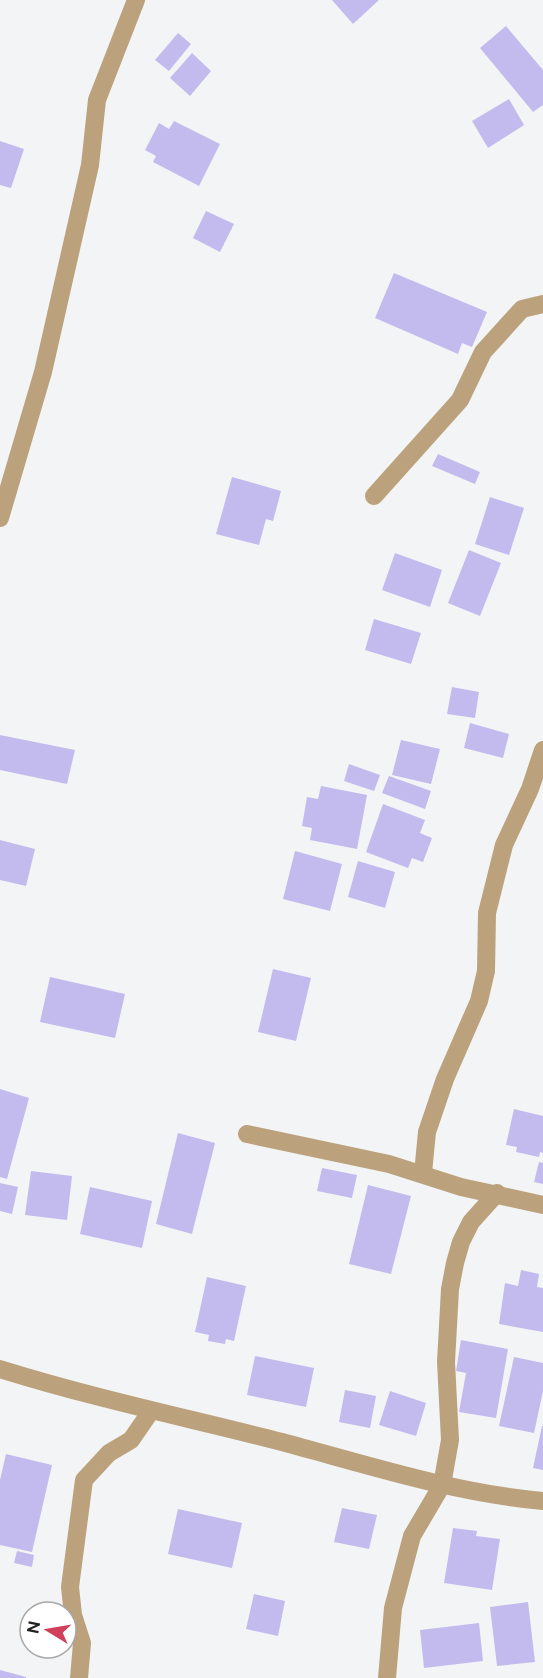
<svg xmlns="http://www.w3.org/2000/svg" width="543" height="1678" font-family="'Public Sans',sans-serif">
<rect width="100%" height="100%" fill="#f3f4f6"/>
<g fill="#c3bbee">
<polygon points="332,0 379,0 353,24"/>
<polygon points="506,26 543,70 543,105 533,112 480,48"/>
<polygon points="178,33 191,44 169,71 155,60"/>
<polygon points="192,53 211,71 190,96 170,78"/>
<polygon points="509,99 524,125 488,148 472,121"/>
<polygon points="174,121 220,144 199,186 153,162 156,156 145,150 159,123 169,129"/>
<polygon points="0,141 24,149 11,188 0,185"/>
<polygon points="206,211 234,224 220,252 193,238"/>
<polygon points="394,273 487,312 472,347 462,343 458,354 375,318"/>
<polygon points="438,454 480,472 475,484 432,466"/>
<polygon points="232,477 281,491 273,521 266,519 259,545 216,534"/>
<polygon points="490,497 524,508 509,555 475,544"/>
<polygon points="469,550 501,563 480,616 448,603"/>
<polygon points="395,553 442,570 430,607 382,590"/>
<polygon points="374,619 421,633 411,664 365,650"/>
<polygon points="452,687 479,692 475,718 447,714"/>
<polygon points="470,723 509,734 503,758 464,748"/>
<polygon points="0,735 75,750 67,784 0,770"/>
<polygon points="401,740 440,749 431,784 392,775"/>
<polygon points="349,764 380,775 374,791 344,781"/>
<polygon points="389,776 431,791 425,809 382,793"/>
<polygon points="321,786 367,795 357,849 310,840 312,828 302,826 307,797 318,799"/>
<polygon points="383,804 425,820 420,833 432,838 423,862 412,858 408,868 366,852"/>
<polygon points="0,840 35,849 26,886 0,880"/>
<polygon points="295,851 342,864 330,911 283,899"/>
<polygon points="358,861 395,872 385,908 348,897"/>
<polygon points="273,969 311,978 296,1041 258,1032"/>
<polygon points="50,977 125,994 115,1038 40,1022"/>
<polygon points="0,1089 29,1098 7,1179 0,1177"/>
<polygon points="514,1109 543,1116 543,1153 540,1152 539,1157 516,1152 517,1147 506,1145"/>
<polygon points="178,1133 215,1143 192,1234 156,1224"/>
<polygon points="539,1162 543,1163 543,1184 534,1182"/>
<polygon points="322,1168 357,1175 352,1198 317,1191"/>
<polygon points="31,1171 72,1176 67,1220 25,1215"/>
<polygon points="0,1183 18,1187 12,1214 0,1211"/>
<polygon points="368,1185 411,1196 391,1274 349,1264"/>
<polygon points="90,1187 152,1201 142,1248 80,1234"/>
<polygon points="521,1270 539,1274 537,1287 543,1288 543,1332 499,1324 505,1283 518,1286"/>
<polygon points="207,1277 246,1286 234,1341 226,1339 225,1344 208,1341 209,1335 195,1332"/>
<polygon points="461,1340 508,1349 496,1418 459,1412 466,1373 456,1371"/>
<polygon points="255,1356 314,1368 306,1407 247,1395"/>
<polygon points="514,1357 543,1363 543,1391 534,1433 499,1426"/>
<polygon points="345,1390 376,1396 370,1428 339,1422"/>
<polygon points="390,1391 426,1403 416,1436 379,1425"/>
<polygon points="542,1426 543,1426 543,1470 533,1468"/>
<polygon points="6,1454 52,1465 32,1552 0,1545 0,1480"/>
<polygon points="342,1508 377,1515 369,1549 334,1542"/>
<polygon points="178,1509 242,1523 232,1568 168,1554"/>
<polygon points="453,1528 477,1531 476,1536 500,1539 492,1590 444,1583"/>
<polygon points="17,1551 34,1555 32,1567 14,1563"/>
<polygon points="254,1594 285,1601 278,1636 246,1629"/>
<polygon points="528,1602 535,1662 497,1666 490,1607"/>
<polygon points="479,1623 483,1661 424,1668 420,1630"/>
<polygon points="0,1670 26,1677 26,1678 0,1678"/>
</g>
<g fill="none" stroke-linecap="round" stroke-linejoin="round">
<g stroke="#bba27c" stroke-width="18">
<polyline points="374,496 460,400 483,352 522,309 543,304"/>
<polyline points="0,518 43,372 90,165 97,100 136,0"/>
<polyline points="247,1134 389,1164 461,1187 543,1205"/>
<polyline points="423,1173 427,1132 445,1079 479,1001 486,971 487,913 504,845 530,789 543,750"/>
<path d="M0 1369C93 1398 188 1418 282 1442 368 1465 454 1493 543 1501"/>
<polyline points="79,1678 82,1643 73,1615 70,1587 84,1480 109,1453 131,1440 151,1411"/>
<polyline points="387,1678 393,1608 412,1536 442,1485 450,1440 446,1362 450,1289 455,1263 461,1242 471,1222 497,1193"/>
</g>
</g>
<g transform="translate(48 1630) rotate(281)"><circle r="28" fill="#ffffff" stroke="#a7a7a7" stroke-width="1.5"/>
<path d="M0-4.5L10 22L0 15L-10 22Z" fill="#d0405a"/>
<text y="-9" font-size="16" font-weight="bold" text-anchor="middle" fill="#222223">N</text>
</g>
</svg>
